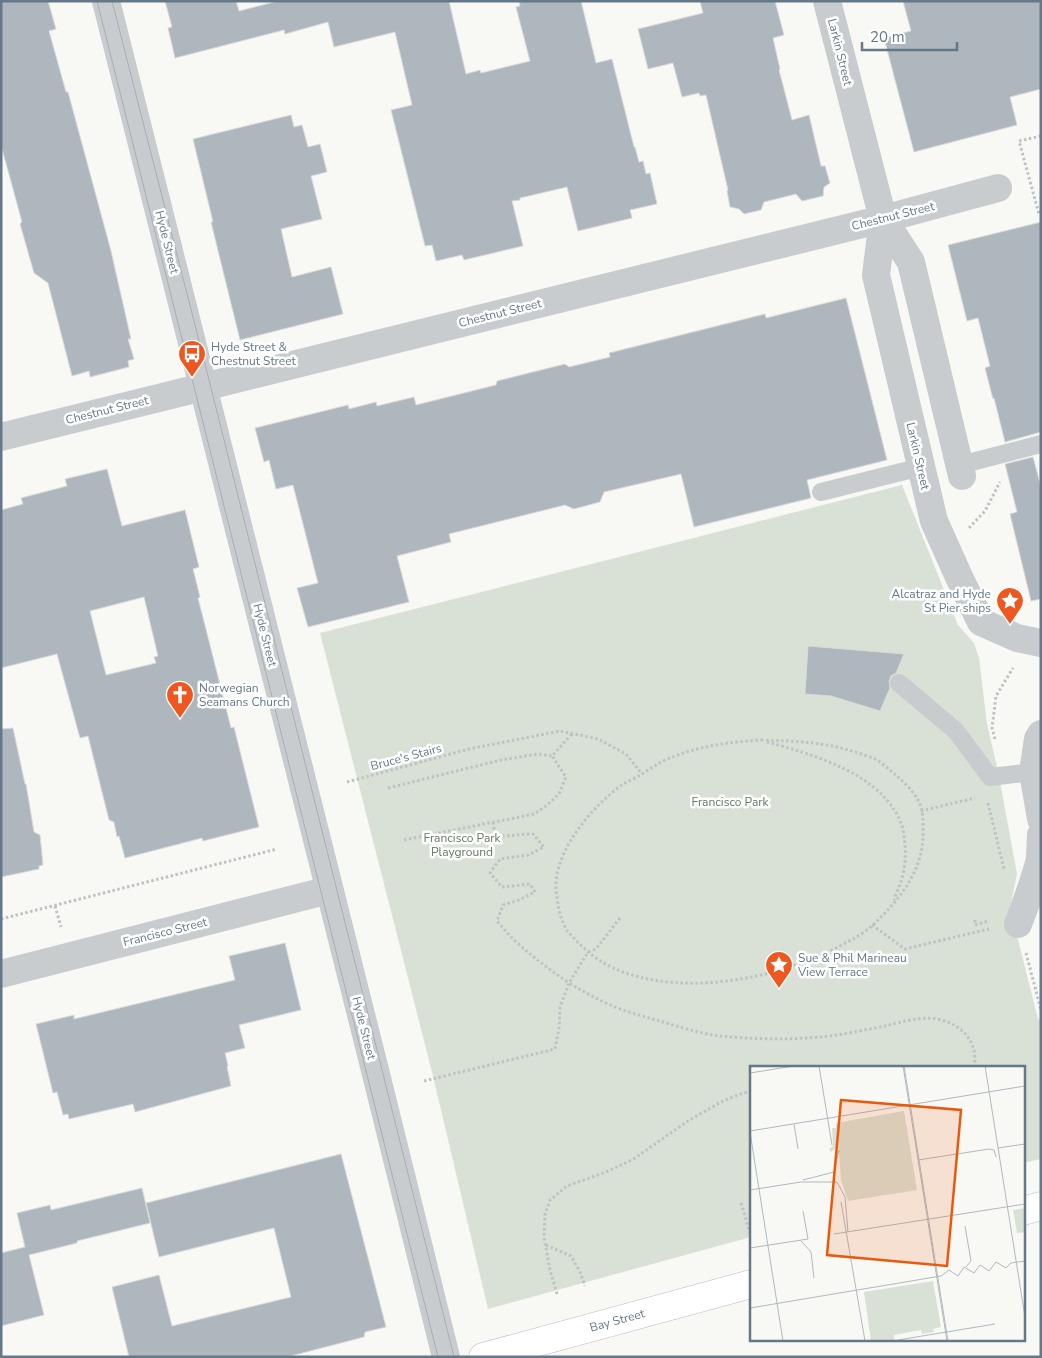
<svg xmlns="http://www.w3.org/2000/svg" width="1042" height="1358" font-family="'Nunito Sans',sans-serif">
<rect width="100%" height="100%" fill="#f8f8f5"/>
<polygon fill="#d9e1d6" points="902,485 958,625 974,643 979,658 987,724 998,771 1017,874 1010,908 1038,1019 1041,1020 1041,1159 1023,1163 1023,1067 751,1067 751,1237 488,1309 433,1076 320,633"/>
<g fill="#aeb7bd" stroke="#dadad8" fill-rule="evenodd">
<polygon points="1,1 48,1 56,29 49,31 66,92 68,92 111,251 131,339 128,339 134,359 128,361 129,367 90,377 89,371 72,376 48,283 34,273 20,224 22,222 1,145"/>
<polygon points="165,1 236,1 239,11 278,1 449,1 466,74 480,70 481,73 530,61 516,7 520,6 519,1 581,1 596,63 612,59 634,147 635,147 639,162 643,161 646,174 650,173 657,204 630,210 632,218 578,231 567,187 520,198 520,200 512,201 523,246 464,260 462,255 436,261 432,245 425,246 391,110 412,105 395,32 334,47 328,22 285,34 284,30 175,58 168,28 172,27"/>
<polygon points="700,1 775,1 784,35 773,38 780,69 779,70 792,120 809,115 821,166 825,166 830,183 824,187 823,196 802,201 796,194 764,202 761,210 744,214 739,209 730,207 727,191 728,190 706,95 700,96 699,93 682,97 673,63 648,69 638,29 703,13"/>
<polygon points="903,1 1041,1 1041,89 1010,97 1017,125 914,152 884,38 911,31"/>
<polygon points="291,115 294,127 302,125 308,147 320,144 327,172 311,176 322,219 281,229 292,277 331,267 343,314 240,340 211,222 213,222 193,139"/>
<polygon points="1041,222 1041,432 1005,442 994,398 993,399 985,368 990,366 978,318 967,321 948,245"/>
<polygon points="846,298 887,460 807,480 811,498 694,527 681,474 604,492 600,502 574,509 565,505 449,534 451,542 397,556 409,602 308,627 297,588 318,583 293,485 276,489 269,460 264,462 255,428 348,405 349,409 376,402 377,406 414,397 416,405 496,385 497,381 565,364 569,367 610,357 609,353 765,314 766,318"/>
<polygon points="1033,457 1041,487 1041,599 1031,601 1010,514 1017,512 1005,464"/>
<path d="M107 469 122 526 185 510 199 567 193 569 200 597 198 598 231 728 234 727 259 827 203 841 202 838 125 858 119 836 117 837 114 822 109 820 88 736 80 738 57 654 1 668V510L23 504 21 498 67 486 65 479ZM144 597 158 656 154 657 156 663 106 675 90 611Z"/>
<polygon points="808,646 904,654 896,673 891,676 889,681 890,688 880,711 831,696 805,694"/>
<polygon points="13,728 25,784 26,784 34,832 40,835 43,865 39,866 39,869 1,877 1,729"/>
<polygon points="285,943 301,1010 239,1025 245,1048 225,1053 228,1066 227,1067 231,1086 135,1112 133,1104 69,1119 68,1114 63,1115 57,1092 53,1093 36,1024 74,1015 74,1019 235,980 229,956"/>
<polygon points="341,1154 386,1327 365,1332 364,1337 287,1357 129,1357 112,1287 159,1275 172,1326 291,1297 274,1228 159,1257 146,1203"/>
<polygon points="142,1188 150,1223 77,1241 77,1243 29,1255 44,1315 1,1326 1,1253 25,1247 17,1213 50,1205 51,1210"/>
</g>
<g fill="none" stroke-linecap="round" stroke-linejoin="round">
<defs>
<g id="primary">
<polyline points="1023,1211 1041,1206"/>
<path id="s1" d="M483 1357 751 1284"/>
</g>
</defs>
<use href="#primary" stroke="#b9bdc1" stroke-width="29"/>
<g stroke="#bfc2c4" stroke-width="3" stroke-dasharray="2.5 2.5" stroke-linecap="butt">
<polyline points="1041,136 1019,141 1039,214 1041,214"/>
<polyline points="969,528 985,511 1000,482"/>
<polyline points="995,739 992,728 996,696 1013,668"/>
<path d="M761 740C797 741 827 742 861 754 866 756 871 757 875 759 881 762 886 767 891 771 902 780 914 791 920 804 923 811 923 820 923 828 925 868 902 897 874 924 861 936 844 944 828 952 770 979 691 994 629 974 606 967 588 954 573 937 569 933 566 930 564 925 560 916 558 907 557 897 557 892 555 887 556 882 559 845 594 805 623 784 629 781 635 778 640 775 647 771 654 766 661 762 692 747 727 742 761 740Z"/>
<path d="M767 742C815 755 887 775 903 829 904 834 904 839 905 844 906 855 905 868 902 878 900 886 896 893 894 900"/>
<polyline points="347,782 469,749 560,731 598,739 626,754 642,774"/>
<polyline points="388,788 501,760 538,754 552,756 572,734"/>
<polyline points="988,803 1004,869"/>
<polyline points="921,811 975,798"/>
<polyline points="404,840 534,814 546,806 559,794 566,777 552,756"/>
<polyline points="55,906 61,927"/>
<path d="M620 918 596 949 588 952 569 983C581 990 593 997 606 1003 623 1011 642 1016 660 1021 679 1027 699 1033 719 1036 751 1039 788 1040 821 1037 842 1035 864 1030 885 1026 902 1022 923 1015 941 1020 963 1025 979 1044 974 1067"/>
<polyline points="1,919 277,849"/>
<polyline points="975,920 975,925 989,921"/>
<polyline points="872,925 905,949 989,929"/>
<polyline points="1026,953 1041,1010"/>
<path d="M424 1081 555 1049 559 1028 560 1007 569 983C542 964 518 947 497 921L503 905 519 900 535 892 530 884 502 887 490 873 500 859 528 855 544 847 533 834C520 834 508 837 495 835L493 822"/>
<polyline points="741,1203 751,1236"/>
<polyline points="546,1245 571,1256 580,1272 585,1286"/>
<polyline points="557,1294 550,1270 544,1237 545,1214 550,1200 567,1186 606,1172 632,1160 688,1121 721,1102 743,1093 751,1092"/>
</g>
<g stroke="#c8cccf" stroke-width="18">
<polyline points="960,465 1041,444"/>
<polyline points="821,492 921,467"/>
<polyline points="899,683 956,731 990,777 1033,772"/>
</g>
<g stroke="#c8cccf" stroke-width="28">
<polyline points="827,1 883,219 911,262 962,476"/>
<polyline points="883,219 876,275 934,521 959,577 981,622 1017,638 1041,643"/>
<polyline points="1,437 883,219 998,188"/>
<polyline points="1041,734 1038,739 1033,772 1041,819"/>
<path d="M1018 924C1026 904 1033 884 1039 863 1041 854 1040 844 1041 835"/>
<polyline points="1,974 329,890"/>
</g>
<polyline stroke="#c8cccf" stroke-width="28" points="106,1 375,1070 446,1357"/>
<use href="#primary" stroke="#fff" stroke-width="28"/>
<g stroke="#a8aeb4" stroke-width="1">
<polyline points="97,1 438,1357"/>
<polyline points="112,1 206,368 454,1357"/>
</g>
</g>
<defs>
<symbol id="bus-pin" viewBox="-11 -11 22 30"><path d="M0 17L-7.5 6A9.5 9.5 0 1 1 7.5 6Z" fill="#ee5720" stroke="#fff"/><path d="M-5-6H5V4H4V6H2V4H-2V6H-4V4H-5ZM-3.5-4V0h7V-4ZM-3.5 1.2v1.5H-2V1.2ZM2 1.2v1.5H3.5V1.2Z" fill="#fff"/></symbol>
<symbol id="sight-pin" viewBox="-11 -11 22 30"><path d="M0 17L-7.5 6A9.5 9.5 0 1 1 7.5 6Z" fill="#ee5720" stroke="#fff"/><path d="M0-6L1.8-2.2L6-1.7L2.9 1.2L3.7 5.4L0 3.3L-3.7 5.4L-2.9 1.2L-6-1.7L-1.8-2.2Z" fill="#fff"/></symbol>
<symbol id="church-pin" viewBox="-11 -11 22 30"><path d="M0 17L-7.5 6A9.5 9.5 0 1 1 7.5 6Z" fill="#ee5720" stroke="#fff"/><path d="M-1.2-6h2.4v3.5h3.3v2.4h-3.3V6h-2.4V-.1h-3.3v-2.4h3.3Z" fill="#fff"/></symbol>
</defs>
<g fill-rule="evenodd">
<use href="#bus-pin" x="176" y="338" width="32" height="43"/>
<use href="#sight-pin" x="994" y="585" width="32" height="43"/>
<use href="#church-pin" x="164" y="679" width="32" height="43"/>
<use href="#sight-pin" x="763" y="949" width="32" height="43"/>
</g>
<g text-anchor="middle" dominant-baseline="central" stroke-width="5" stroke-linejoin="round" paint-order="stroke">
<g font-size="12" fill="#657888" stroke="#fff">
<text transform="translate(840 52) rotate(76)">Larkin Street</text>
<text transform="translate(893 216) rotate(-14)">Chestnut Street</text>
<text transform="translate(167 242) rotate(76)">Hyde Street</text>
<text transform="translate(500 313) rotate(-14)">Chestnut Street</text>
<text transform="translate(107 410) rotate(-14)">Chestnut Street</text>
<text transform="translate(918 456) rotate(77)">Larkin Street</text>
<text transform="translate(265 635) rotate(76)">Hyde Street</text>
<text transform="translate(406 757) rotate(-15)">Bruce's Stairs</text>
<text transform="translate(165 932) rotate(-14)">Francisco Street</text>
<text transform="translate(364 1028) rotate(76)">Hyde Street</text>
<text stroke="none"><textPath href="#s1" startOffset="139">Bay Street</textPath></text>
</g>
<g font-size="12" fill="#657888" stroke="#fff" text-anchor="start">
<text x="211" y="347">Hyde Street &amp;<tspan x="211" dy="14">Chestnut Street</tspan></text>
<text x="991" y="594" text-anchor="end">Alcatraz and Hyde<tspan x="991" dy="14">St Pier ships</tspan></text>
<text x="199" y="688">Norwegian<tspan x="199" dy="14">Seamans Church</tspan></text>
<text x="798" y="958">Sue &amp; Phil Marineau<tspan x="798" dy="14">View Terrace</tspan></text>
</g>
<g font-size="12" fill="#657a61" stroke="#fff">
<text x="730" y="802">Francisco Park</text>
<text x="462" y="838">Francisco Park<tspan x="462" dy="14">Playground</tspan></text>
</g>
</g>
<g transform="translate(750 1066)">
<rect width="275" height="275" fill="#f8f8f5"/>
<path d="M154 45 167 124 98 135 91 114 88 73 87 81 81 86 79 83 83 80 82 62H86V57ZM275 142V166L267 167 263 144ZM183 215 191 261 183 263 184 266 172 268 171 264 144 269V274L121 275 114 226Z" fill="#d9e1d6"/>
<path fill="none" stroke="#b0b9bf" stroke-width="1" d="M69 0 82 79M153 0 197 275M154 0 198 275M235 0 275 251M0 7 44 0M44 58 48 83M0 65 275 20M0 66 33 275M248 82 275 78M168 94 239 83 244 84 246 91M53 114 84 106 89 84M0 124 51 116H87L95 131 98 166M91 136 115 275M215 160 221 195 216 201M84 168 275 138M51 175 61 186 64 212M0 182 58 173 53 145M0 242 191 210 199 204 208 210 214 201 224 207 230 199 239 205 246 196 256 202 261 197 275 195M148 274 245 258"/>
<path fill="#e8590c" fill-opacity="0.15" stroke="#e8590c" stroke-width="2.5" d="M91 34 211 44 197 200 77 189Z"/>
<rect width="275" height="275" fill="none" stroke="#657888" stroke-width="2.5"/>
</g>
<rect width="1042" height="1358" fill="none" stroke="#657888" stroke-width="5"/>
<path d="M862 42v8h95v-8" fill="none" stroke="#657888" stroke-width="2.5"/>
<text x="870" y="42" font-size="15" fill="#657888" stroke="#ffffff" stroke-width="4" paint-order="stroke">20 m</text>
</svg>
